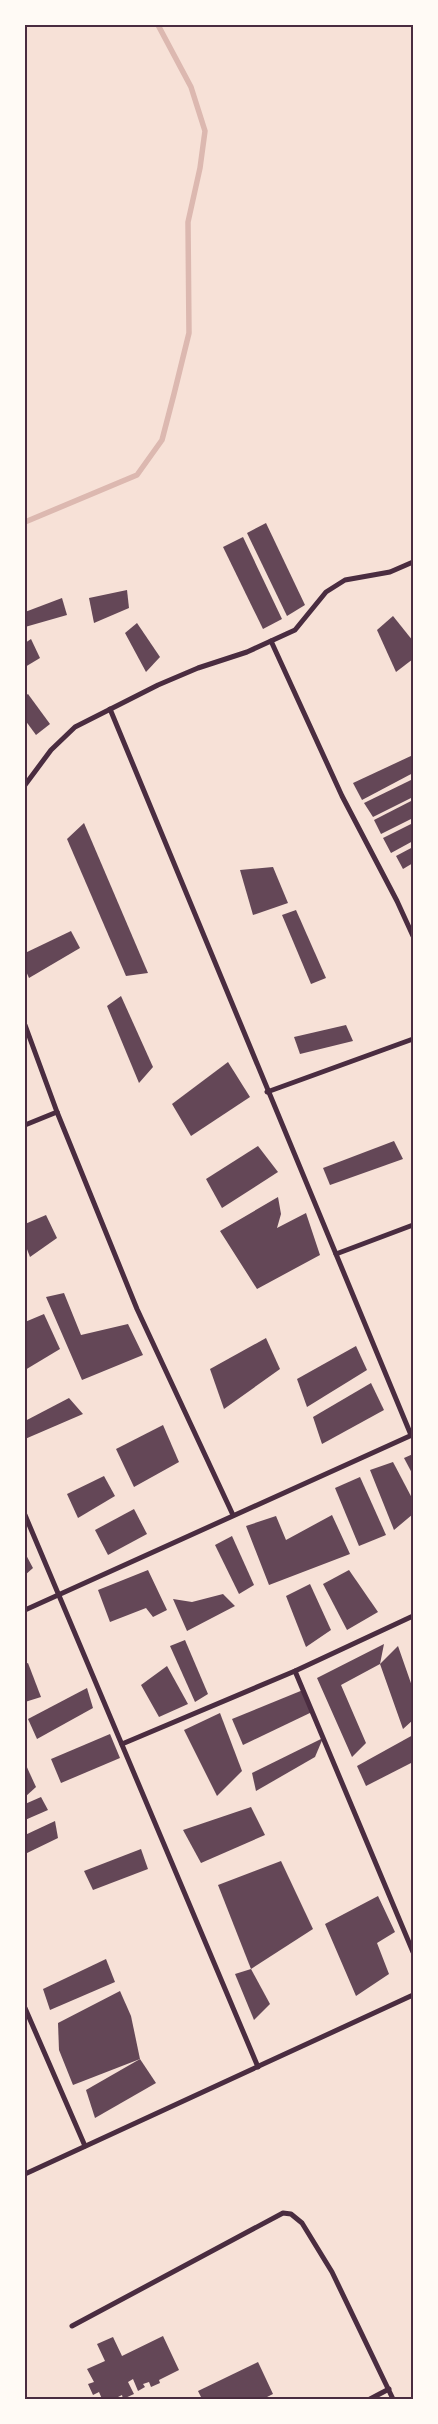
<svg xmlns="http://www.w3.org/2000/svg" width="438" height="2424" font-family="Mulish,sans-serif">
<rect width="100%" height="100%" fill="#f7e1d7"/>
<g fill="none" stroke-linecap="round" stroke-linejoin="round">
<polyline stroke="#dcb8b0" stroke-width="5.5" points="25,522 137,475 162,440 174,394 189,333 188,222 200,168 205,131 191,87 158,25"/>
</g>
<g fill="#644757">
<polygon points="266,523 305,605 287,616 247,533"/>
<polygon points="243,537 282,619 263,629 223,547"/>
<polygon points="127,590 129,608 94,623 89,598"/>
<polygon points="62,598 67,615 25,627 25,612"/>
<polygon points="393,616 413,641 413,659 396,672 377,630"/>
<polygon points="137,623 160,657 146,672 125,633"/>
<polygon points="31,639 40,658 25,667 25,643"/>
<polygon points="28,694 50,724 36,735 25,720 25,696"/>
<polygon points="413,755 413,773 362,800 353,783"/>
<polygon points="413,779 413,797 373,817 364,803"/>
<polygon points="413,800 413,818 381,834 374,820"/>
<polygon points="84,823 148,973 126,976 67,839"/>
<polygon points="413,823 413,841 391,853 383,838"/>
<polygon points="413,847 413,863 403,869 396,856"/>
<polygon points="273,867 288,903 253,915 240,870"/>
<polygon points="296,910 326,978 311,984 282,915"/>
<polygon points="71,931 80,948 29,978 25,969 25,953"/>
<polygon points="121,996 153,1067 139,1083 107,1006"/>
<polygon points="346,1025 353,1041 300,1054 294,1037"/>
<polygon points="228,1062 250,1097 191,1136 172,1104"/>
<polygon points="394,1141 403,1159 330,1185 323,1168"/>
<polygon points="258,1146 278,1172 222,1208 206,1179"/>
<polygon points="278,1197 281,1214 277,1228 306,1213 320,1255 257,1289 220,1231"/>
<polygon points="46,1215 57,1238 30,1257 25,1244 25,1224"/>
<polygon points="64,1293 81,1335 128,1324 143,1355 82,1380 46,1297"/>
<polygon points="44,1314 60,1349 25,1370 25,1322"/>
<polygon points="266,1338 280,1369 224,1409 210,1369"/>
<polygon points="356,1346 367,1370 307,1407 297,1379"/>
<polygon points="371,1383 384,1410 322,1444 313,1417"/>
<polygon points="69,1398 83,1414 25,1439 25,1421"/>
<polygon points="163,1425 179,1462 134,1487 116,1449"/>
<polygon points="413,1454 413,1475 404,1458"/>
<polygon points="393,1462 413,1500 413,1514 394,1530 370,1470"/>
<polygon points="104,1476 115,1496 78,1518 67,1494"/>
<polygon points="360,1477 386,1535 359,1546 335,1488"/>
<polygon points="134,1509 147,1534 108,1555 95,1530"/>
<polygon points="332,1515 350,1554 269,1585 246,1526 276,1516 286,1540"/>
<polygon points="232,1536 254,1585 239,1594 215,1545"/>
<polygon points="25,1553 33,1568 25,1575"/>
<polygon points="148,1570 167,1610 153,1617 146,1608 110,1622 98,1590"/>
<polygon points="349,1570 378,1612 347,1630 323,1584"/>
<polygon points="310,1584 331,1630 306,1647 286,1596"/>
<polygon points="223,1594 235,1606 187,1631 173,1599 192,1602"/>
<polygon points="185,1640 208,1694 195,1702 170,1646"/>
<polygon points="384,1644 380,1664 398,1646 413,1689 413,1720 403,1729 380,1664 341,1685 366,1743 352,1757 317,1678"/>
<polygon points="28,1663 41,1697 25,1702 25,1664"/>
<polygon points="167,1666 188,1704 159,1717 141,1685"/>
<polygon points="87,1688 93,1708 37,1739 28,1719"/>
<polygon points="303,1690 312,1712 243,1745 232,1719"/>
<polygon points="220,1713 242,1771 217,1796 184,1730"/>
<polygon points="110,1734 120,1758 61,1783 51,1759"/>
<polygon points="413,1735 413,1762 366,1786 357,1766"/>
<polygon points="323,1738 315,1757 256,1791 252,1773"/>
<polygon points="25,1763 36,1787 25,1797"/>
<polygon points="41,1797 48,1810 25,1820 25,1804"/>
<polygon points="251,1807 265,1835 201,1863 183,1830"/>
<polygon points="55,1821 58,1838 25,1854 25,1835"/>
<polygon points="141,1849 148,1869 93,1890 84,1871"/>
<polygon points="281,1861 313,1929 251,1969 218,1885"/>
<polygon points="378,1896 395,1932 377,1943 389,1974 356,1996 325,1924"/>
<polygon points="106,1959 115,1982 50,2010 43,1989"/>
<polygon points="251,1969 270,2004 254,2020 235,1974"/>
<polygon points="120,1991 131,2016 140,2059 73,2085 59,2050 58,2023"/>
<polygon points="140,2059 156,2083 95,2118 86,2090"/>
<polygon points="163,2336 179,2370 159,2380 160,2383 151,2387 149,2382 143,2384 145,2387 138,2391 133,2379 128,2382 134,2394 123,2399 122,2395 114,2399 102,2399 99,2392 93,2395 88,2384 94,2382 87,2369 105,2361 97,2344 113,2337 122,2356"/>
<polygon points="258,2362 273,2394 263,2399 202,2399 198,2391"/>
</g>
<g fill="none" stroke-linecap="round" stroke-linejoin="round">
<g stroke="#4a2c40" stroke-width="5">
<polyline points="271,641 342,796 397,901 413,936"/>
<polyline points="110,709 411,1435"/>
<polyline points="25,785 51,750 75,727 158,685 198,668 247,652 295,630 326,592 345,580 390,572 413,562"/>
<polyline points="25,1025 57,1112 137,1309 233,1515"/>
<polyline points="267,1092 413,1039"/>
<polyline points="25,1125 57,1112"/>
<polyline points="336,1254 413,1225"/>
<polyline points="25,1515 258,2067"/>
<polyline points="25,1610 412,1435"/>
<polyline points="295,1671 413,1952"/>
<polyline points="122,1744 295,1671 413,1616"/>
<polyline points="25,2008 85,2146"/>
<polyline points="25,2174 413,1995"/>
<polyline points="72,2326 283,2213 291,2214 302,2223 332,2272 393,2399"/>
<polyline points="370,2399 389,2389"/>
</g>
</g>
<rect width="438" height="2424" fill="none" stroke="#fffaf5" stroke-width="52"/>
<rect x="26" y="26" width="386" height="2372" fill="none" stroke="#4a2c40" stroke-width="2"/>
</svg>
